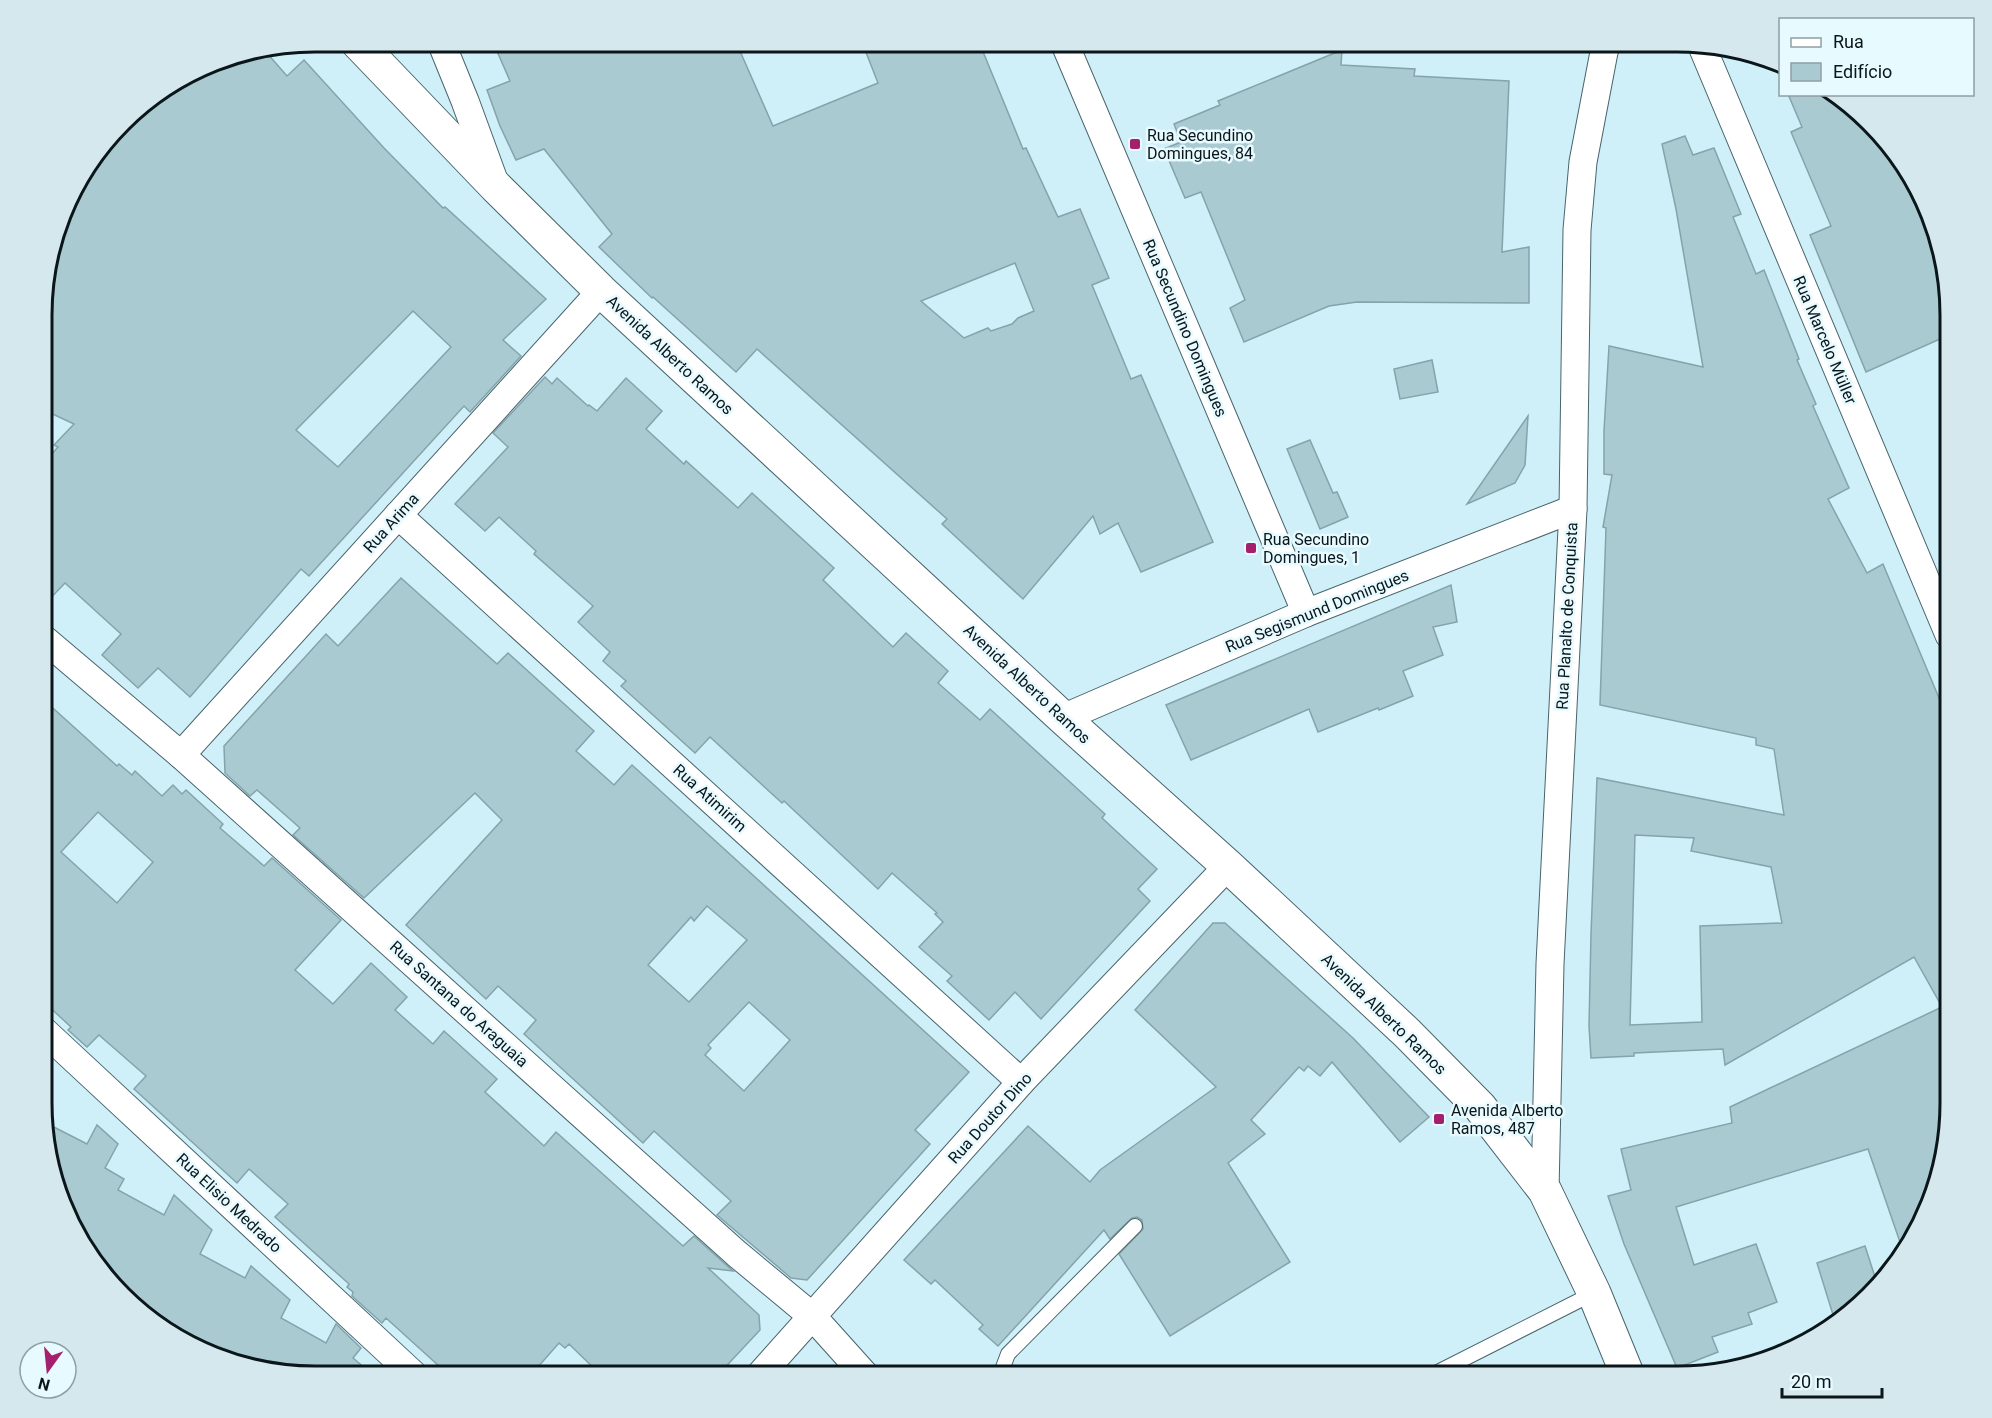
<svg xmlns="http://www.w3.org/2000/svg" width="1992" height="1418" font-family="Roboto,sans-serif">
<rect width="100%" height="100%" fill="#cff0f8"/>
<g fill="#aacad2" stroke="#84a3aa" stroke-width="1.5" fill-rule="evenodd">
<path d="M493 42H736L773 126 878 83 862 42H979L1023 149 1026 148 1058 217 1080 209 1109 278 1092 285 1131 379 1141 375 1213 542 1141 572 1118 523 1100 534 1093 516 1023 599 942 524 947 519 757 349 736 372 653 297 652 298 599 247 612 234 544 149 516 160 500 126 487 90 510 81ZM1015 263 1034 311 1018 318 1012 324 991 331 988 328 964 338 921 301Z"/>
<polygon points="1342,50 1341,65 1415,69 1414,76 1509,81 1502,252 1529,247 1529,303 1357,302 1329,306 1244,342 1230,308 1245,300 1201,192 1185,198 1164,149 1181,142 1174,124 1220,105 1218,101"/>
<path d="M266 52 287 76 304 60 384 148 443 208 445 207 546 299 503 340 521 356 470 412 464 406 309 576 301 569 190 697 158 668 138 688 102 655 121 634 65 583 44 605V463L58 447 54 445 74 424 44 410V280L71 193 135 110 211 63ZM413 311 451 347 338 467 296 430Z"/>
<polygon points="1788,94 1836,94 1843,99 1922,194 1949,298 1949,335 1866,372 1810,235 1831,226 1791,132 1802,127"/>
<path d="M1685 136 1693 155 1714 148 1741 214 1733 217 1756 274 1764 270 1799 359 1797 360 1816 404 1813 406 1849 488 1828 499 1867 573 1883 564 1949 722V1120L1935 1191 1903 1251 1868 1149 1676 1207 1694 1265 1756 1244 1777 1302 1748 1313 1752 1324 1712 1337 1718 1352 1677 1368 1624 1244 1608 1196 1631 1190 1621 1149 1732 1123 1730 1107 1942 1007 1914 957 1725 1065 1723 1049 1634 1053V1056L1591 1058 1589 1026 1591 934 1597 778 1784 815 1774 749 1756 745V738L1600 705 1606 528 1603 527 1612 475 1604 474V431L1609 346 1703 367 1676 209 1662 144ZM1635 835 1694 838 1691 851 1771 867 1782 923 1700 926 1702 1022 1630 1025Z"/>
<polygon points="1432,360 1438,392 1400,399 1394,369"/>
<polygon points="545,377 552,384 557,378 588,406 589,405 597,411 626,378 662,411 646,429 684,464 686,461 738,508 752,493 834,568 823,580 893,647 906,633 948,671 938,683 980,720 990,709 1105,814 1102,818 1157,869 1138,889 1150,901 1041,1019 1015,992 989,1020 947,981 952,976 919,947 943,922 935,914 937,913 892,873 878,889 784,801 782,803 710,737 695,753 621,686 626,681 603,661 610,652 578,622 593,606 534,554 536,551 499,517 485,531 455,504 508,447 493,433"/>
<polygon points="1528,416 1525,465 1515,483 1467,504"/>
<polygon points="1310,440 1333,493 1337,492 1348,517 1320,529 1287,449"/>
<path d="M401 578 497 664 508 653 594 731 576 751 614 785 632 765 969 1072 915 1130 930 1144 807 1280 791 1278 717 1215 731 1201 654 1131 643 1143 524 1034 536 1020 498 986 486 999 406 925 502 820 475 793 364 898 293 835 300 828 257 790 250 796 225 773 224 746 326 634 338 646ZM707 906 747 940 689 1002 648 965 691 917 694 921ZM749 1002 790 1040 744 1091 705 1055 711 1048 708 1045Z"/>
<polygon points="1451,585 1457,622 1433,627 1443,655 1403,671 1413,696 1379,710 1378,708 1318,732 1309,709 1191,760 1166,705"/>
<path d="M44 700 117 766 119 764 132 775 135 771 162 796 173 785 182 794 186 790 223 824 220 828 264 866 272 858 341 920 295 970 333 1004 371 963 407 997 395 1010 433 1044 444 1031 497 1079 485 1092 544 1146 556 1132 683 1246 694 1236 733 1271 708 1268 759 1315 760 1330 717 1376H602L569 1344 565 1348 559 1343 530 1376H450L386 1318 382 1323 352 1296 353 1292 347 1287 349 1284 275 1217 288 1204 249 1169 237 1183 134 1089 146 1076 99 1035 87 1047 68 1030 71 1027 44 1002ZM98 812 153 862 117 903 61 852Z"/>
<polygon points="1213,923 1225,923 1286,978 1353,1038 1429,1117 1400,1142 1332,1062 1320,1076 1308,1066 1304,1071 1299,1067 1251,1120 1265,1134 1228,1163 1290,1262 1170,1336 1119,1254 1143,1229 1142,1220 1137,1217 1132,1218 1110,1239 1104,1230 998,1346 979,1329 983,1325 935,1280 931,1284 904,1260 1028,1126 1090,1182 1100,1170 1216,1087 1135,1010"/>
<polygon points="44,1122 87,1144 97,1125 118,1144 105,1168 124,1179 118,1190 164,1215 174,1195 212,1230 200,1254 245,1278 251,1266 290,1300 281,1318 326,1343 336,1324 361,1348 353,1358 373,1375 298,1375 227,1361 149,1320 78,1239 44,1138"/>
<polygon points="1865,1246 1877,1283 1834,1318 1817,1263"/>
</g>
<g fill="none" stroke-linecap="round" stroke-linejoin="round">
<defs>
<g id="lane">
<polyline points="1004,1376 1002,1370 1008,1354 1135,1226"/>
<polyline points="1430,1376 1594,1293"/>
</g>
<g id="street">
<polyline points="441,42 465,101 495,183"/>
<polyline points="1064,42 1306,613"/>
<polyline points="1701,44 1949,635"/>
<polyline points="398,515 1021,1082"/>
<polyline points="44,639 181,755 737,1254 813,1317 866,1376"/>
<polyline points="1063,718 1306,613 1573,509"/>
<polyline points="181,755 601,291"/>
<polyline points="44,1031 414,1375"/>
<polyline points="1545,1191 1550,964 1573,509 1577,230 1583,162 1604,52 1607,43"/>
<polyline points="759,1376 1021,1082 1228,866"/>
</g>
<polyline id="secondary" points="357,42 496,187 601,291 1063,718 1228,866 1407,1033 1480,1107 1545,1191 1594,1293 1628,1376"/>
</defs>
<use href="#lane" stroke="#48646b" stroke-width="16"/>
<use href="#street" stroke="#48646b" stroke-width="29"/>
<use href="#secondary" stroke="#48646b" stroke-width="35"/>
<use href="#lane" stroke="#fff" stroke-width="14"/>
<use href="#street" stroke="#fff" stroke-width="27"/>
<use href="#secondary" stroke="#fff" stroke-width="33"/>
</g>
<g fill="#a41f6c" stroke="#e7faff" stroke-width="2">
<rect x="1129" y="138" width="12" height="12" rx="3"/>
<rect x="1245" y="542" width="12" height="12" rx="3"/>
<rect x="1433" y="1113" width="12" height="12" rx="3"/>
</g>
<g text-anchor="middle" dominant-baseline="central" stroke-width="5" stroke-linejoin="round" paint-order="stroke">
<g font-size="16" fill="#0a1619" stroke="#e7faff" text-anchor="start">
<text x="1147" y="135">Rua Secundino<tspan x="1147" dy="18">Domingues, 84</tspan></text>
<text x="1263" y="539">Rua Secundino<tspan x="1263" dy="18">Domingues, 1</tspan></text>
<text x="1451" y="1110">Avenida Alberto<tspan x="1451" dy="18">Ramos, 487</tspan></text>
</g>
<g font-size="16" fill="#0a1619" stroke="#e7faff">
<text transform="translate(1185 328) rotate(67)">Rua Secundino Domingues</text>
<text transform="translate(1825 340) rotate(67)">Rua Marcelo Müller</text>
<text transform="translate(670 355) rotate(43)">Avenida Alberto Ramos</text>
<text transform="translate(391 523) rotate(-48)">Rua Arima</text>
<text transform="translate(1317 611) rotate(-22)">Rua Segismund Domingues</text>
<text transform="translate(1567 616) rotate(-87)">Rua Planalto de Conquista</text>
<text transform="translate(1027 684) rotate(43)">Avenida Alberto Ramos</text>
<text transform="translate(710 798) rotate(42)">Rua Atimirim</text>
<text transform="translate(459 1004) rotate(42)">Rua Santana do Araguaia</text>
<text transform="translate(1384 1014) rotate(44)">Avenida Alberto Ramos</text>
<text transform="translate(990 1118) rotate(-48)">Rua Doutor Dino</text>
<text transform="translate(229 1203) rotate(43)">Rua Elisio Medrado</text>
</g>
</g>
<path d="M0 0H1992V1418H0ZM315 52H1677A263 263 0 0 1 1940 315V1103A263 263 0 0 1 1677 1366H315A263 263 0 0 1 52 1103V315A263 263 0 0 1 315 52Z" fill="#d5e8ed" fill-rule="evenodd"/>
<path fill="none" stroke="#0a1619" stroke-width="3" d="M315 52H1677A263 263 0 0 1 1940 315V1103A263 263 0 0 1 1677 1366H315A263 263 0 0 1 52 1103V315A263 263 0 0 1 315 52Z"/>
<rect x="1779" y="18" width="195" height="78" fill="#e7faff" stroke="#8f9fa3" stroke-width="1.5"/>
<rect x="1791" y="38" width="30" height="9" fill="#ffffff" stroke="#8f9fa3" stroke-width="1.5"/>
<text x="1833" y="48" font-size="18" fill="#0a1619">Rua</text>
<rect x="1791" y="63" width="30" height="18" fill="#aacad2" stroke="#8f9fa3" stroke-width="1.5"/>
<text x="1833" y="78" font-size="18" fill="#0a1619">Edifício</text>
<g transform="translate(48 1370) rotate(195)"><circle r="28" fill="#e7faff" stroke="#8f9fa3" stroke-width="1.5"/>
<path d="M0-4.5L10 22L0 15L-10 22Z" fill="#a41f6c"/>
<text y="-9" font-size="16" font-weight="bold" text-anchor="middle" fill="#0a1619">N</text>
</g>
<path d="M1782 1388v9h100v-9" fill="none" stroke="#0a1619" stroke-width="3"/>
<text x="1791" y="1388" font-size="18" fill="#0a1619" stroke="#e7faff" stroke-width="4.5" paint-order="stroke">20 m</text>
</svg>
